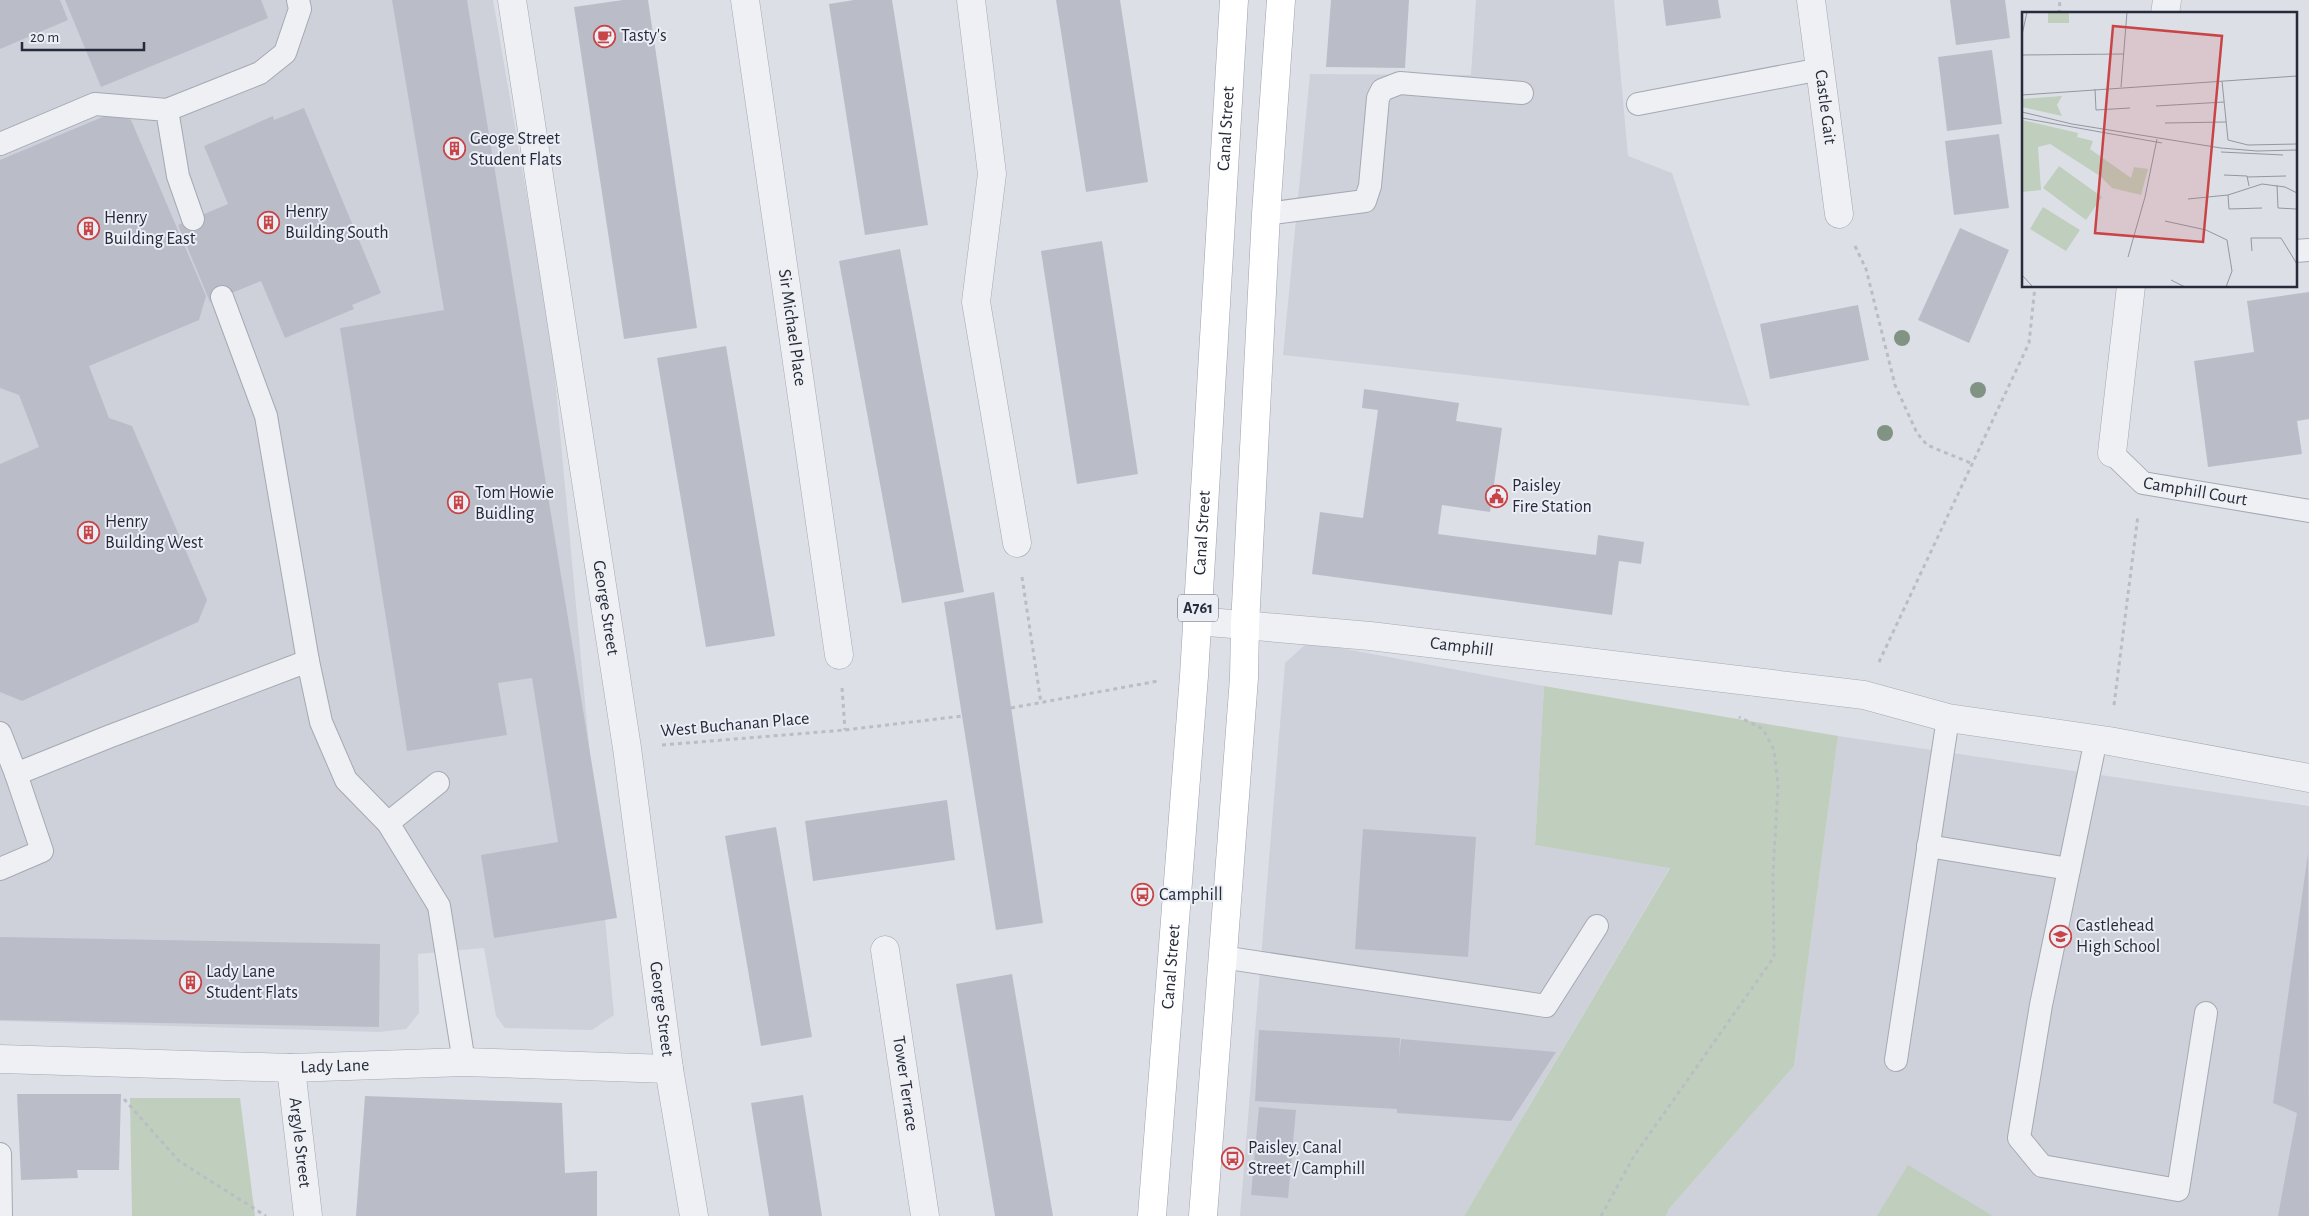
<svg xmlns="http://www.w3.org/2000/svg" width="2309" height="1216" font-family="'Alegreya Sans',sans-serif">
<rect width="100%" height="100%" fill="#dcdfe6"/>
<g fill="#ced1da">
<polygon points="0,0 493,0 551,335 614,1015 592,1030 505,1028 496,1016 484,948 418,954 419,1013 406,1029 379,1032 0,1021"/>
<polygon points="1476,0 1614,0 1628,156 1672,173 1750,406 1283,355 1310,74 1471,75"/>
<polygon points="1308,642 1544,686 1535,845 1670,867 1464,1216 1240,1216 1285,663"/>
<polygon points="1838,736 2309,806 2309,1216 1666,1216 1669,1209 1794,1066"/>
</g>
<g fill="#c0cfbd">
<polygon points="1544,686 1838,736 1794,1066 1669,1209 1666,1216 1464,1216 1670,868 1535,845"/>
<polygon points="130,1098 240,1098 255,1216 132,1216"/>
<polygon points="1908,1165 1993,1216 1877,1216"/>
</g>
<g fill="#babdc8">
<polygon points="0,0 60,0 68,20 0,49"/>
<polygon points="65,0 261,0 268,18 101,87"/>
<polygon points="392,0 467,0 617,918 494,938 481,855 558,842 532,678 498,683 507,735 407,751 340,328 444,310"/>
<polygon points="623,0 648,0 697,328 624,339 574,7"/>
<polygon points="854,0 892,0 928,225 865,235 829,4"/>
<polygon points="1056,0 1120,0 1148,182 1086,192"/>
<polygon points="1331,0 1409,0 1405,68 1326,67"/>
<polygon points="1663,0 1718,0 1721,18 1666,26"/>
<polygon points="1950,0 2005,0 2010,38 1956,45"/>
<polygon points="1992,50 2002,124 1947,131 1938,57"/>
<polygon points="304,108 381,293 352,305 354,309 285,338 261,281 210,302 178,225 228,204 204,146 273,116 274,120"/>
<polygon points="112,113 131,120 206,296 199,320 89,366 109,418 132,426 207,600 198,622 22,701 0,692 0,464 39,447 19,395 0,388 0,160"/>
<polygon points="1999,134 2009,208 1954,215 1945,141"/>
<polygon points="1960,228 2009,250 1969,343 1918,320"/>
<polygon points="1102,241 1138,474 1077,484 1041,251"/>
<polygon points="900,249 964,592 902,603 839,261"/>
<polygon points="2309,292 2309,419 2297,421 2302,454 2208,467 2194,361 2254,352 2247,301"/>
<polygon points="1858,305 1869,360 1770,379 1760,324"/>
<polygon points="726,346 775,636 706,647 657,358"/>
<polygon points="1364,389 1459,403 1456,421 1502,428 1490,512 1442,505 1438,534 1596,555 1598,535 1644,542 1641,564 1619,561 1612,615 1312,574 1320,512 1363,518 1378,410 1362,408"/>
<polygon points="994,592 1043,923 996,930 944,602"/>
<polygon points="947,800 955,860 813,881 805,821"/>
<polygon points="776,827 812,1037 761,1046 725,836"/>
<polygon points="1363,829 1476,837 1468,957 1355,949"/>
<polygon points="2308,853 2309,1216 2278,1216 2297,1113 2273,1103"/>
<polygon points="0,937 380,944 379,1027 0,1020"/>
<polygon points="1012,974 1053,1216 995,1216 956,984"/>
<polygon points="1259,1030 1400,1038 1399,1060 1401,1039 1556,1052 1511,1121 1397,1113 1397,1109 1255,1101"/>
<polygon points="17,1094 121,1094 119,1170 77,1170 78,1178 21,1180"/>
<polygon points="803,1095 822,1216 769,1216 751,1103"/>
<polygon points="365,1096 562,1103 565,1173 597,1171 597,1216 356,1216"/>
<polygon points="1259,1107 1296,1110 1288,1198 1251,1195"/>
</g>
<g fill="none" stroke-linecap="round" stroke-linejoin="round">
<defs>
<g id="service">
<polyline points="1638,104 1821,69"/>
<polyline points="167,110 260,73 285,53 300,9 298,0"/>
<polyline points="0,144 95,104 167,110 178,176 193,219"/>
<polyline points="1266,214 1365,201 1370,186 1378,98 1382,90 1400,83 1522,93"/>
<polyline points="2295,251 2309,250"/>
<polyline points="222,297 266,416 308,661 321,722 346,780 388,823 439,906 464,1062"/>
<path id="s1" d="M2112 453 2143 483 2309 511"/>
<polyline points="0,733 16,774"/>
<polyline points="2096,739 2041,1005 2019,1138 2042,1166 2178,1190 2206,1013"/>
<polyline points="388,823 438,783"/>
<polyline points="1928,846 2069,869"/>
<polyline points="0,869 42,851 16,774 108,737 308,661"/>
<polyline points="1222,957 1546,1006 1597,926"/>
<polyline points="1896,1060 1948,718"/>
<polyline points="0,1154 1,1216"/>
</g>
<g id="minor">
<path id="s2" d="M745 0 839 655"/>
<polyline points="971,0 992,174 976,302 1017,543"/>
<path id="s3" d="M1811 0 1839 214"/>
<polyline points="2165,14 2167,0"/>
<polyline points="2112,453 2131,286"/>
<path id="s4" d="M1197 621 1370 636 1864 695 1948 718 2109 741 2309 778"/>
<path id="s5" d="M885 950 925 1216"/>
<path id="s6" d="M0 1059 291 1068 464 1062 669 1069"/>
<path id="s7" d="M291 1068 308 1216"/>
</g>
<g id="tertiary">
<path id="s8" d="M512 0 627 748 669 1069 694 1216"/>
</g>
<g id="primary">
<path id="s9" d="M1152 1216 1194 676 1234 0"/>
<polyline points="1203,1216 1244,678 1245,625 1266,214 1281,0"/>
</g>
</defs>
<use href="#service" stroke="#a5a9b3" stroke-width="24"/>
<use href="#minor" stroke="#a5a9b3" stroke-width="29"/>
<use href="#tertiary" stroke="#a5a9b3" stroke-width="29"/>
<use href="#primary" stroke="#9ca1b1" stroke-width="29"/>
<g stroke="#babdc4" stroke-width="3" stroke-dasharray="4 4" stroke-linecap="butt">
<polyline points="2059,14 2060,0"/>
<polyline points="1855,246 1866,269 1895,385 1917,433 1927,445 1973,464"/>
<polyline points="1022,577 1041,703"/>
<polyline points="1879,662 2029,343 2035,286"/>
<polyline points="842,688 845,730"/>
<polyline points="2114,705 2138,515"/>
<polyline points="1011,708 1158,681"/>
<polyline points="662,745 845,730 962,716"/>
<polyline points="124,1099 179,1161 266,1216"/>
<polyline points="1601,1216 1634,1156 1774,957 1773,872 1778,785 1774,750 1763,729 1739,717"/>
</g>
<use href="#service" stroke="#eef0f4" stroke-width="22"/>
<use href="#minor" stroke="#eef0f4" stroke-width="28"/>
<use href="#tertiary" stroke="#eef0f4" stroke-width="28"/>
<use href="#primary" stroke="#fff" stroke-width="28"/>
</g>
<g fill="#819484">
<circle cx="1902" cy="338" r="8"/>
<circle cx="1978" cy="390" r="8"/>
<circle cx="1885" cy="433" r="8"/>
</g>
<defs>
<symbol id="cafe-ring" viewBox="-11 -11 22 22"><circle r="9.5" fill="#ebeef4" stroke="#c84446" stroke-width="1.5"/><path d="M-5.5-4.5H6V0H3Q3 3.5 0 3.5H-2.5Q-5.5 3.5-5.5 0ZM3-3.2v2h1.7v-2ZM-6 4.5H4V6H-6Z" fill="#c84446"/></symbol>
<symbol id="building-ring" viewBox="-11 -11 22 22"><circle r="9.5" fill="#ebeef4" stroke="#c84446" stroke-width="1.5"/><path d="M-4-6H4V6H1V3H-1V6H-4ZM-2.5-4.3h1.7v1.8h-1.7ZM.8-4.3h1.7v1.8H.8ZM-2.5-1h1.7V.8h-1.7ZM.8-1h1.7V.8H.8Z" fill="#c84446"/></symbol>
<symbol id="civic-ring" viewBox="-11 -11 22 22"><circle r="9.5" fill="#ebeef4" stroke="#c84446" stroke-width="1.5"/><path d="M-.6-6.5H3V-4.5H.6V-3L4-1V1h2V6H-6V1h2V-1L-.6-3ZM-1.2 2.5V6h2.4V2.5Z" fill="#c84446"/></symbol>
<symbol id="bus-ring" viewBox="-11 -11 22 22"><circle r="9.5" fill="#ebeef4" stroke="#c84446" stroke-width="1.5"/><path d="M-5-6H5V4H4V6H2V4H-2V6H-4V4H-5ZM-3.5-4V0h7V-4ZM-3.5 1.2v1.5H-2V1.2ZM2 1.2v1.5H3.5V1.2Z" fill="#c84446"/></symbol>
<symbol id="school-ring" viewBox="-11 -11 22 22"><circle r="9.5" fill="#ebeef4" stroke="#c84446" stroke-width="1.5"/><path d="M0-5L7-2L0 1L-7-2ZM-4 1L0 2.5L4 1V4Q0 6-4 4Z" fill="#c84446"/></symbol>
</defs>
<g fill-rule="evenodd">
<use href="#cafe-ring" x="592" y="24" width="25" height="25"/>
<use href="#building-ring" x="442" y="136" width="25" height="25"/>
<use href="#building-ring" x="256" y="210" width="25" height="25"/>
<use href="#building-ring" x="76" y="216" width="25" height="25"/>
<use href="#civic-ring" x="1484" y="484" width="25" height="25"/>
<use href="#building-ring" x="446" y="490" width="25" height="25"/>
<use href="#building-ring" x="76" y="520" width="25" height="25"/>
<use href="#bus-ring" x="1130" y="882" width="25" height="25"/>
<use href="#school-ring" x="2048" y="924" width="25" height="25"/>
<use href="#building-ring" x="178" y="970" width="25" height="25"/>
<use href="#bus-ring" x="1220" y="1146" width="25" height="25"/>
</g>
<g text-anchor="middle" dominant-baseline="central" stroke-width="4" stroke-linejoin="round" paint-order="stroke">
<rect fill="#ebeef4" stroke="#616672" stroke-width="1" x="1178" y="594.5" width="40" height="27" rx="4"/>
<g font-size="16" font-weight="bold" fill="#262b3b">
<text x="1198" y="608">A761</text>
</g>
<g font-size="18" fill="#262b3b" stroke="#ebeef4" text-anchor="start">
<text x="621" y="36">Tasty's</text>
<text x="470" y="139">Geoge Street<tspan x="470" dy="21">Student Flats</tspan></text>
<text x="285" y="212">Henry<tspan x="285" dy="21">Building South</tspan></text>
<text x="104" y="218">Henry<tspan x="104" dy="21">Building East</tspan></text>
<text x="1512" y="486">Paisley<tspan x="1512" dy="21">Fire Station</tspan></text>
<text x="475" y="493">Tom Howie<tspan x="475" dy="21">Buidling</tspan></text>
<text x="105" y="522">Henry<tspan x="105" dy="21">Building West</tspan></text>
<text x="1159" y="895">Camphill</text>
<text x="2076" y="926">Castlehead<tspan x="2076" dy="21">High School</tspan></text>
<text x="206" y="972">Lady Lane<tspan x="206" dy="21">Student Flats</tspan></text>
<text x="1248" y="1148">Paisley, Canal<tspan x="1248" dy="21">Street / Camphill</tspan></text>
</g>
<g font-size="18" fill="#262b3b" stroke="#ebeef4">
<text stroke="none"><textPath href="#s3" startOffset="108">Castle Gait</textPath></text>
<text stroke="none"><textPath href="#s9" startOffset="1090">Canal Street</textPath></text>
<text stroke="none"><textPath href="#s2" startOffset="331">Sir Michael Place</textPath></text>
<text stroke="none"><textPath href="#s1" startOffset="96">Camphill Court</textPath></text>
<text stroke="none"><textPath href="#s9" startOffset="685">Canal Street</textPath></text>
<text stroke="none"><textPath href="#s8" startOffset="615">George Street</textPath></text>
<text stroke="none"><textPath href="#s4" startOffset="266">Camphill</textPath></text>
<text transform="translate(735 725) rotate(-5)">West Buchanan Place</text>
<text stroke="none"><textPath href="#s9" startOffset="250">Canal Street</textPath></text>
<text stroke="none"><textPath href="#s8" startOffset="1020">George Street</textPath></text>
<text stroke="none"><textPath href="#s6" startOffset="335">Lady Lane</textPath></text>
<text stroke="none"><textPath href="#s5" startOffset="135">Tower Terrace</textPath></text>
<text stroke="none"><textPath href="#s7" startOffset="75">Argyle Street</textPath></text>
</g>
</g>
<g transform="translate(2022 12)">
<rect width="275" height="275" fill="#dcdfe6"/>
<path d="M26 0H47V11H26ZM40 84 35 93 40 104 0 95V87ZM0 108 56 121 55 125 71 129 68 137 109 166 112 155 126 157 119 183 90 176 78 164 28 132 16 135 19 178 0 180ZM37 154 80 185 64 208 21 176ZM21 195 58 218 44 239 8 217Z" fill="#c0cfbd"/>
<path fill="none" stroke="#9397a2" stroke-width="1" d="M0 23 5 0M0 43 102 42M200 69 206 128 226 133 275 132M99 75 105 0M73 77 74 98 108 96M0 83 275 64M134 94 202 90M0 100 50 112 199 136 235 139 275 138M0 106 140 131M143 111 204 110M199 140 261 143M202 163 225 164 227 174M225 165 264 164M255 173 256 196 274 197M166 187 206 183M240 196 207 197 206 183 240 172 263 175 275 181M143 209 184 218 205 228 210 259 204 275M230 239 229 226H259L275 252M106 245 123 185 135 127M0 263 11 275M149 268 163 275"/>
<path fill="#c84446" fill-opacity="0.15" stroke="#c84446" stroke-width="2.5" d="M91 14 200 24 181 230 73 221Z"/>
<rect width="275" height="275" fill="none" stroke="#262b3b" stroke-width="2.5"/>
</g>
<path d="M22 42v8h122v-8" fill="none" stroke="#262b3b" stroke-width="2.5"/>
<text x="30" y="42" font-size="15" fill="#262b3b" stroke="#ebeef4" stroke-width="4" paint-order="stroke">20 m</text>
</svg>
